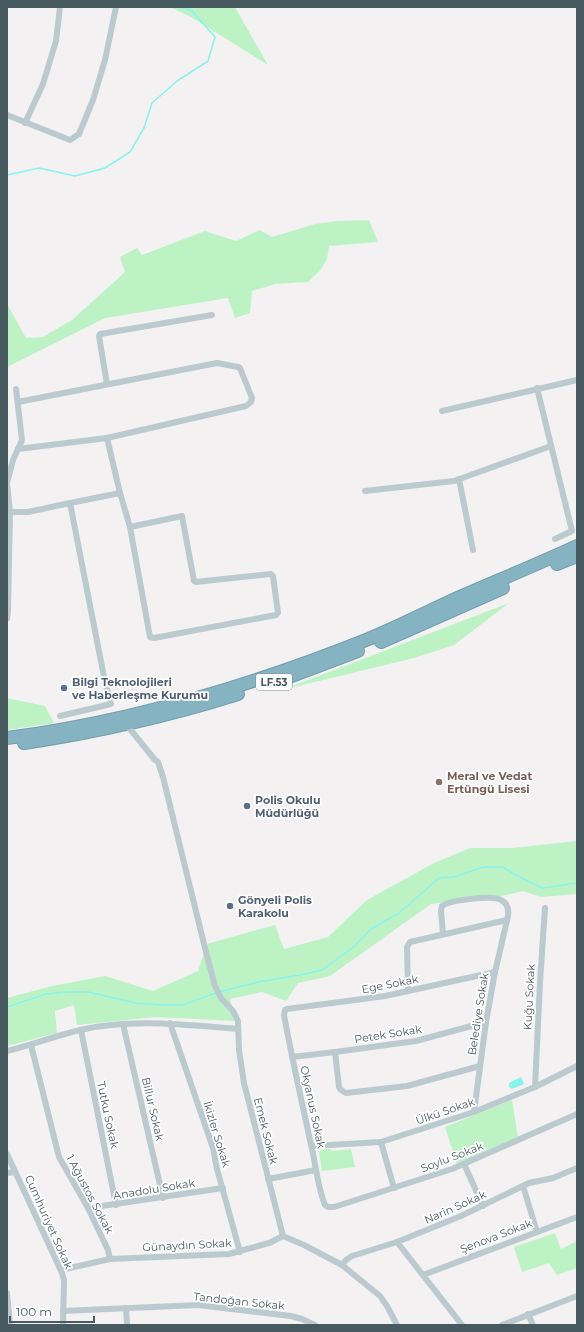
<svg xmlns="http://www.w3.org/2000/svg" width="584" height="1332" font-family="Montserrat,sans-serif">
<rect width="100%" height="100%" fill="#f3f1f1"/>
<g fill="#bdf3c4">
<polygon points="170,7 235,7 268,65 191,17"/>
<polygon points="369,220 378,242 329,246 327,259 322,268 308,282 275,284 252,291 250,313 235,318 228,298 105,318 7,367 7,304 26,338 43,337 72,320 125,272 120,257 137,248 142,255 205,231 236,241 260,230 272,237 315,224 338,221"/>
<polygon points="509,603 454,645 414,658 282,690"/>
<polygon points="7,698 45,706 54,723 7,730"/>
<polygon points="577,841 577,894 541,897 523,891 502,896 431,904 330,976 298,983 286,1001 262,992 230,999 236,1021 155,1017 77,1025 74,1005 55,1011 57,1033 7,1046 7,998 52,986 105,976 153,991 198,971 207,944 275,925 284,949 328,937 367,900 434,863 470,848 512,848"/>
<polygon points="512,1100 518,1137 457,1164 445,1127"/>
<polygon points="323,1149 330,1149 332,1151 351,1149 355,1167 322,1171 319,1152"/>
<polygon points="555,1233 561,1249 577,1241 577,1268 557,1275 549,1263 522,1272 514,1247"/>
</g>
<polygon fill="#88f2ed" points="521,1077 524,1084 512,1089 509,1087 509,1083"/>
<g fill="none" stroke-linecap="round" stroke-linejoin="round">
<g stroke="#88f2ed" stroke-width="1.5">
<polyline points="7,175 39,168 75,176 105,168 130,152 144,128 152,103 177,81 208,61 215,37 192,11 181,7"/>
<polyline points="219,992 258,982 300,975 322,970 355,946 371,929 399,913 439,878 454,877 483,867 502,867 529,882 543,888 577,883"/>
<polyline points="7,1007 46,994 65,992 88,992 136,1003 161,1005 182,1005 216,993"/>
</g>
<defs>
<g id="highway">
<polyline points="557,564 577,556"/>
<polyline points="381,642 503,588"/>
<polyline points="276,682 358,651"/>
<path d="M7 738C130 722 251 686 366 640 398 627 429 611 460 597 499 580 538 564 577 546"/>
<path d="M24 743C97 732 168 716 238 694"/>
</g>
</defs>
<use href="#highway" stroke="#719eae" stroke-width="14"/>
<g stroke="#bbcace" stroke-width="6">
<polyline points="7,115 70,140 79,134 93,100 105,60 116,7"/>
<polyline points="25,123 43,84 56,41 60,7"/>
<polyline points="107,384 99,336 100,334 212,315"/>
<polyline points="537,388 572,531 555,539"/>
<polyline points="18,402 217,363 238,367 240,368 252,398 251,402 246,406 107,438 18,449"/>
<polyline points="442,411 577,380"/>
<polyline points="107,438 120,493 130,527 150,637 154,638 276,615 278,613 273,576 271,574 196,582 194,581 182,516 130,527"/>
<polyline points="459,479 473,550"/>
<polyline points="365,491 454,481 551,446"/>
<polyline points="70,503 120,493"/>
<polyline points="7,512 28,512 70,503 105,682 111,704 60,716"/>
<polyline points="7,619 8,610 10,512 7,483 13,460 22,440 16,389"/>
<polyline points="126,724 155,760 158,762 163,777 205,948 215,986 221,998 233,1011 238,1021 239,1050 244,1083 283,1236"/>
<path d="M443 934 441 911 442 906C450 900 492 895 501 900 507 903 509 909 508 916L495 972 486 1022 474 1112"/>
<path d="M495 972 385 996 287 1009 285 1010 284 1015C292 1059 302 1102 311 1145 316 1164 317 1186 325 1205L328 1207H334L452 1169 577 1114"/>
<polyline points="408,990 407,947 410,942 507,920"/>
<polyline points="170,1023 213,1148 217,1169 240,1252"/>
<polyline points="123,1024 163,1198"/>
<polyline points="81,1030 116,1205"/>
<polyline points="31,1045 59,1157 88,1208 108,1250 110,1259"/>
<path d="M7 1051C31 1045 55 1036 80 1030 132 1018 186 1025 238 1029"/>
<polyline points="335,1052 339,1087 341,1090 346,1093 407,1086 480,1066"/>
<polyline points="292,1057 335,1052 416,1041 486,1022"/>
<polyline points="535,1087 540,982 545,908"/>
<polyline points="381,1142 394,1188"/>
<polyline points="312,1146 381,1142 474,1112 535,1087 577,1066"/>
<polyline points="7,1154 62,1273 64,1280 63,1325"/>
<polyline points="464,1164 483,1206"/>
<polyline points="7,1173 15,1172"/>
<polyline points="268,1179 316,1170"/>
<polyline points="523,1186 537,1232"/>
<polyline points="88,1208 223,1188"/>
<polyline points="283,1236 304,1245 342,1265 380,1296 387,1306 397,1325"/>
<polyline points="397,1242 462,1325"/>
<polyline points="342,1265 346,1260 352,1256 397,1242 461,1216 529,1183 553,1178 577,1168"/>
<polyline points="61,1270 110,1259 229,1254 269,1243 283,1236"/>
<polyline points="423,1275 577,1217"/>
<polyline points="7,1293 10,1325"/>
<polyline points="126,1308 127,1325"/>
<polyline points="63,1311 198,1305 291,1316 302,1319 315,1325"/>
<polyline points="528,1314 533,1325"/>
<polyline points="502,1325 577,1296"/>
</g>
<use href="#highway" stroke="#86b3c2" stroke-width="12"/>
</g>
<g fill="#5c6f8a" stroke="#fff" stroke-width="1.5">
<circle cx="64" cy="688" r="4"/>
<circle cx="247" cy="806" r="4"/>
<circle cx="230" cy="906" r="4"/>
</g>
<circle fill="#8d6e63" stroke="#fff" stroke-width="1.5" cx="439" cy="782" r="4"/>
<g text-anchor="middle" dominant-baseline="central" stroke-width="3.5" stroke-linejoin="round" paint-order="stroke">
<rect fill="#fff" stroke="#7e8c90" stroke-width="1" x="256" y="674" width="36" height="16" rx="3"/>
<g font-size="10" font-weight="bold" fill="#475a60">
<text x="274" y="682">LF.53</text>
</g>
<g font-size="11" font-weight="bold" fill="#4e5e75" stroke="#fff" text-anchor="start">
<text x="72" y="682">Bilgi Teknolojileri<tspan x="72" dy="13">ve Haberleşme Kurumu</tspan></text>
<text x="255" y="800">Polis Okulu<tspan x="255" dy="13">Müdürlüğü</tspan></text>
<text x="238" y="900">Gönyeli Polis<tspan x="238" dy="13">Karakolu</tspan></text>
</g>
<g font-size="11" font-weight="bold" fill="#785e54" stroke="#fff" text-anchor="start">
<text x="447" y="776">Meral ve Vedat<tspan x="447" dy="13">Ertüngü Lisesi</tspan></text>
</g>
<g font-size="11" fill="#475a60" stroke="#fff">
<text transform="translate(390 984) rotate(-11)">Ege Sokak</text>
<text transform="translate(529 997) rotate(-87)">Kuğu Sokak</text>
<text transform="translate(478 1014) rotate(-81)">Belediye Sokak</text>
<text transform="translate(388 1034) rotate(-9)">Petek Sokak</text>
<text transform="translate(313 1107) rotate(78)">Okyanus Sokak</text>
<text transform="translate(153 1109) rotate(77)">Billur Sokak</text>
<text transform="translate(445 1111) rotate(-19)">Ülkü Sokak</text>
<text transform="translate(108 1115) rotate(78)">Tutku Sokak</text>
<text transform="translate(266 1131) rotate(76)">Emek Sokak</text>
<text transform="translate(217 1134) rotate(73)">İkizler Sokak</text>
<text transform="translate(452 1157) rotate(-21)">Soylu Sokak</text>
<text transform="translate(154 1189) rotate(-9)">Anadolu Sokak</text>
<text transform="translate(90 1194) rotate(62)">1 Ağustos Sokak</text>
<text transform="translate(455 1207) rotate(-24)">Narin Sokak</text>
<text transform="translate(49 1222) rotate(66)">Cumhuriyet Sokak</text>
<text transform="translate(496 1236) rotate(-21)">Şenova Sokak</text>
<text transform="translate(187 1245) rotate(-3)">Günaydın Sokak</text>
<text transform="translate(239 1301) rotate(6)">Tandoğan Sokak</text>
</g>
</g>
<rect width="584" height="1332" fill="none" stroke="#475a60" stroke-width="16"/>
<path d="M10 1316v6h84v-6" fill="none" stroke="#475a60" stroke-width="2"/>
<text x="16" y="1316" font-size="12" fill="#475a60" stroke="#ffffff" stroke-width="3" paint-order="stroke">100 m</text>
</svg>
